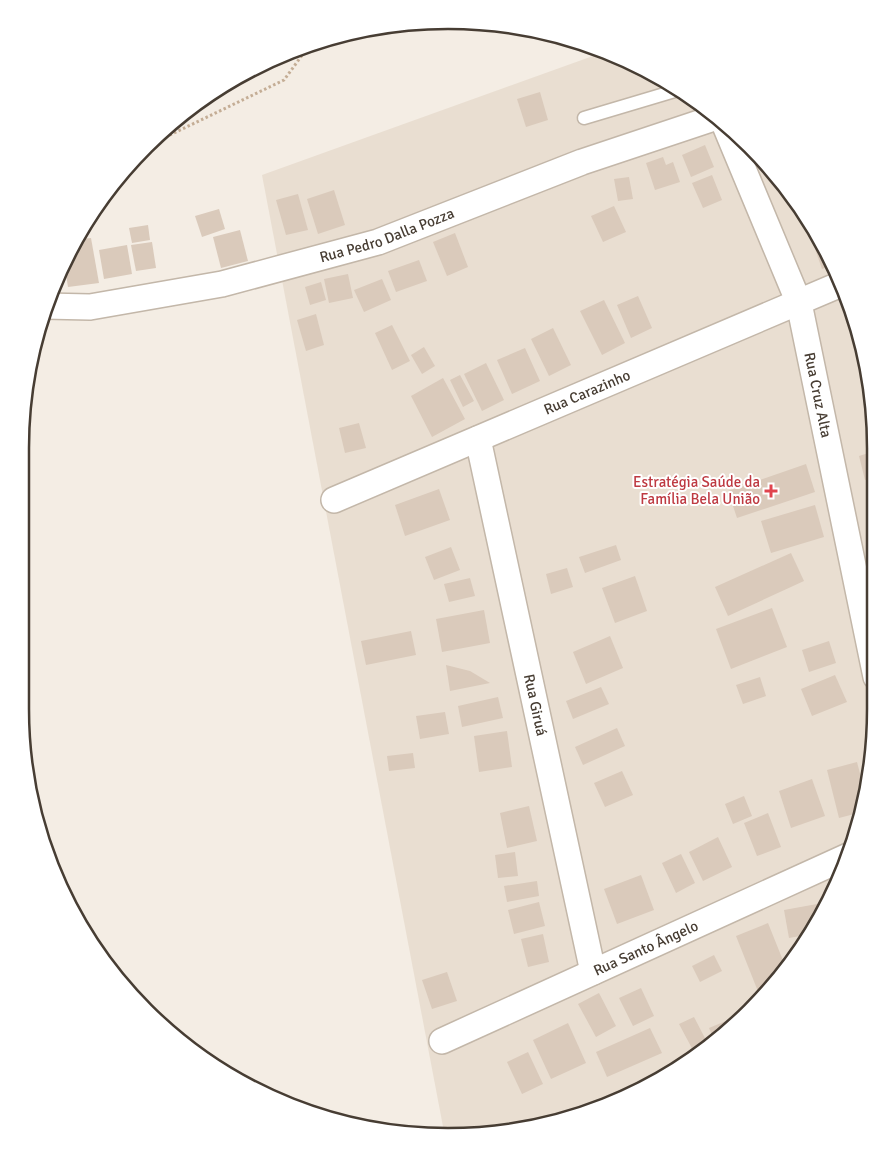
<svg xmlns="http://www.w3.org/2000/svg" width="896" height="1157" font-family="Signika,sans-serif">
<rect width="100%" height="100%" fill="#f4ede4"/>
<polygon fill="#e9ded1" points="604,52 637,64 708,108 770,166 819,234 853,311 875,420 876,709 868,792 844,873 804,947 750,1012 662,1080 559,1122 445,1137 262,175"/>
<g fill="#dacabb">
<polygon points="540,92 548,120 526,127 517,99"/>
<polygon points="705,145 714,167 691,177 682,155"/>
<polygon points="663,157 666,165 673,162 680,182 655,190 646,163"/>
<polygon points="712,175 722,200 703,208 692,183"/>
<polygon points="629,177 633,199 618,201 614,179"/>
<polygon points="334,190 345,225 318,234 307,199"/>
<polygon points="298,194 308,230 286,235 276,200"/>
<polygon points="614,206 626,232 603,242 591,216"/>
<polygon points="219,209 225,229 202,237 195,216"/>
<polygon points="148,225 150,240 132,243 129,228"/>
<polygon points="240,230 248,261 221,268 213,237"/>
<polygon points="455,233 468,267 447,276 433,242"/>
<polygon points="91,238 99,283 68,287 65,268 81,239"/>
<polygon points="821,240 833,265 822,269 813,243"/>
<polygon points="152,242 156,268 136,271 131,245"/>
<polygon points="127,245 132,274 104,279 99,250"/>
<polygon points="419,260 427,281 396,292 388,271"/>
<polygon points="348,274 353,298 329,303 324,279"/>
<polygon points="382,279 391,300 364,312 354,290"/>
<polygon points="321,282 326,300 310,305 305,287"/>
<polygon points="638,296 652,328 631,338 617,305"/>
<polygon points="604,300 625,343 602,355 580,311"/>
<polygon points="316,314 324,345 306,351 297,320"/>
<polygon points="392,325 410,361 392,370 375,333"/>
<polygon points="553,328 571,365 549,376 531,339"/>
<polygon points="424,347 435,366 422,374 411,355"/>
<polygon points="525,348 540,381 512,394 497,360"/>
<polygon points="486,363 504,400 482,411 464,374"/>
<polygon points="460,375 474,401 463,407 450,380"/>
<polygon points="443,378 465,419 432,437 411,396"/>
<polygon points="359,423 366,448 345,453 339,428"/>
<polygon points="875,451 875,477 865,480 859,456"/>
<polygon points="806,464 815,492 737,518 728,491"/>
<polygon points="875,483 875,515 867,485"/>
<polygon points="439,489 450,520 405,536 395,505"/>
<polygon points="815,505 824,537 771,553 761,521"/>
<polygon points="616,545 621,560 585,573 579,557"/>
<polygon points="451,547 460,570 434,580 425,557"/>
<polygon points="791,553 804,581 728,616 715,587"/>
<polygon points="567,568 573,587 551,594 546,574"/>
<polygon points="635,576 647,611 615,623 602,588"/>
<polygon points="470,578 475,596 449,602 444,584"/>
<polygon points="772,608 787,647 731,669 716,629"/>
<polygon points="484,610 490,643 442,652 436,619"/>
<polygon points="411,631 416,655 366,665 361,641"/>
<polygon points="610,636 623,668 586,684 573,652"/>
<polygon points="829,641 836,663 809,672 802,650"/>
<polygon points="446,665 470,671 490,683 450,691"/>
<polygon points="835,675 847,702 812,716 801,689"/>
<polygon points="760,677 766,696 743,704 736,685"/>
<polygon points="601,687 609,704 573,719 566,701"/>
<polygon points="498,697 503,718 462,727 458,706"/>
<polygon points="445,712 449,734 420,739 416,716"/>
<polygon points="617,728 625,746 583,765 575,747"/>
<polygon points="507,731 512,767 479,772 474,736"/>
<polygon points="413,753 415,768 389,771 387,756"/>
<polygon points="857,762 866,797 862,812 839,818 827,770"/>
<polygon points="622,771 633,795 605,807 594,783"/>
<polygon points="812,779 825,816 791,828 779,791"/>
<polygon points="744,796 752,816 733,824 725,804"/>
<polygon points="529,806 537,841 507,848 500,813"/>
<polygon points="768,813 781,847 757,856 744,823"/>
<polygon points="718,837 732,867 703,881 689,852"/>
<polygon points="515,852 518,876 498,878 495,855"/>
<polygon points="681,854 695,883 676,893 662,863"/>
<polygon points="641,875 654,910 617,924 604,889"/>
<polygon points="537,881 539,896 507,902 504,886"/>
<polygon points="539,902 545,926 514,934 508,910"/>
<polygon points="828,902 811,934 789,938 784,910"/>
<polygon points="768,923 786,968 761,999 736,936"/>
<polygon points="543,934 549,962 528,967 521,939"/>
<polygon points="714,955 722,971 700,982 692,966"/>
<polygon points="447,972 457,1001 432,1009 422,980"/>
<polygon points="641,988 654,1016 633,1026 619,998"/>
<polygon points="599,993 616,1026 596,1037 578,1004"/>
<polygon points="745,1013 746,1015 714,1040 709,1028"/>
<polygon points="694,1017 708,1044 695,1054 679,1024"/>
<polygon points="568,1023 586,1063 551,1079 533,1040"/>
<polygon points="650,1028 662,1053 607,1077 596,1052"/>
<polygon points="528,1052 543,1084 522,1094 507,1062"/>
</g>
<g fill="none" stroke-linecap="round" stroke-linejoin="round">
<defs>
<polyline id="service" points="584,118 678,90"/>
<g id="minor">
<path id="s1" d="M724 123 799 303 876 677"/>
<path id="s2" d="M45 306 90 307 222 284 378 242 582 162 717 117"/>
<path id="s3" d="M478 439 593 972"/>
<path id="s4" d="M334 500 841 284"/>
<path id="s5" d="M442 1041 848 856"/>
</g>
</defs>
<use href="#service" stroke="#c3b7a9" stroke-width="15"/>
<use href="#minor" stroke="#c3b7a9" stroke-width="28"/>
<polyline stroke="#c4ad95" stroke-width="3" stroke-dasharray="2.5 2.5" stroke-linecap="butt" points="147,146 284,80 311,43"/>
<use href="#service" stroke="#fff" stroke-width="12"/>
<use href="#minor" stroke="#fff" stroke-width="25"/>
</g>
<path fill="#e0444e" stroke="#fff" stroke-width="2" d="M768.5 483.5h5v5h5v5h-5v5h-5v-5h-5v-5h5z"/>
<g text-anchor="middle" dominant-baseline="central" stroke-width="4" stroke-linejoin="round" paint-order="stroke">
<g font-size="15" fill="#473d33" stroke="#fff">
<text stroke="none"><textPath href="#s2" startOffset="351">Rua Pedro Dalla Pozza</textPath></text>
<text stroke="none"><textPath href="#s4" startOffset="275">Rua Carazinho</textPath></text>
<text stroke="none"><textPath href="#s1" startOffset="289">Rua Cruz Alta</textPath></text>
<text stroke="none"><textPath href="#s3" startOffset="272">Rua Giruá</textPath></text>
<text stroke="none"><textPath href="#s5" startOffset="224">Rua Santo Ângelo</textPath></text>
</g>
<g font-size="15" fill="#be3a42" stroke="#fff" text-anchor="end">
<text x="760" y="482">Estratégia Saúde da<tspan x="760" dy="17">Família Bela União</tspan></text>
</g>
</g>
<path d="M0 0H896V1157H0ZM448 29H448A419 419 0 0 1 867 448V709A419 419 0 0 1 448 1128H448A419 419 0 0 1 29 709V448A419 419 0 0 1 448 29Z" fill="#fff" fill-rule="evenodd"/>
<path fill="none" stroke="#473d33" stroke-width="2.5" d="M448 29H448A419 419 0 0 1 867 448V709A419 419 0 0 1 448 1128H448A419 419 0 0 1 29 709V448A419 419 0 0 1 448 29Z"/>
</svg>
